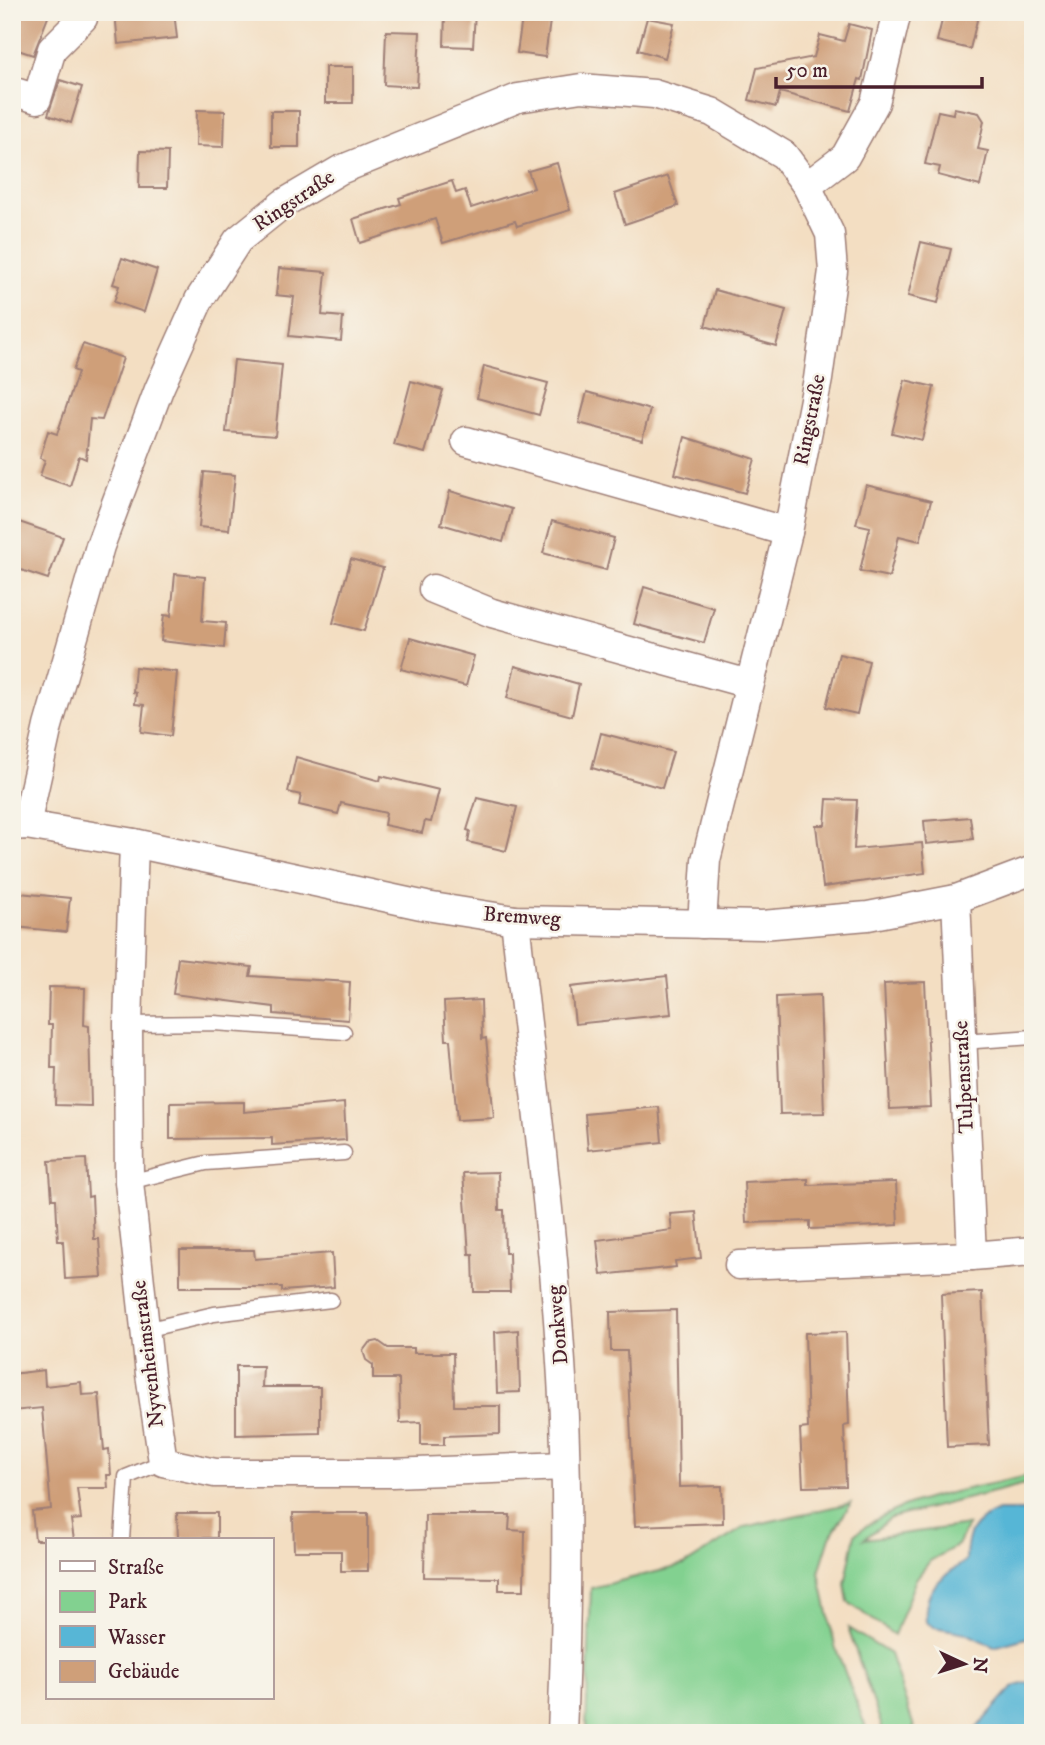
<svg xmlns="http://www.w3.org/2000/svg" width="1045" height="1745" font-family="'IM FELL DW Pica',serif">
<rect width="100%" height="100%" fill="#f7f3e8"/>
<filter id="ink" filterUnits="userSpaceOnUse"><feTurbulence type="fractalNoise" baseFrequency=".0143" numOctaves="2"/><feDisplacementMap in="SourceGraphic" scale="14" xChannelSelector="R" yChannelSelector="G"/><feConvolveMatrix kernelMatrix="1 2 1 2 8 2 1 2 1" color-interpolation-filters="sRGB"/></filter>
<filter id="wash" filterUnits="userSpaceOnUse"><feTurbulence type="fractalNoise" baseFrequency=".00686" numOctaves="4" result="noise"/><feDisplacementMap in="SourceGraphic" scale="28" xChannelSelector="R" yChannelSelector="G"/><feGaussianBlur stdDeviation="1.57" result="paint"/><feColorMatrix in="noise" values="0 0 0 0 0 0 0 0 0 0 0 0 0 0 0 0 0 1.4 0 .05"/><feComposite in="paint" operator="in"/></filter>
<g filter="url(#wash)">
<rect width="100%" height="100%" fill="#f3dec2"/>
<g fill="#82d190" stroke="#66785e" stroke-width="2">
<path d="M1033 1463V1482L891 1518 864 1539 968 1525 958 1545 930 1561 916 1579 894 1635 848 1602 845 1584 855 1534C903 1496 969 1490 1027 1476V1464Z"/>
<polygon points="851,1503 830,1537 819,1572 835,1646 868,1733 586,1733 591,1588 684,1565 745,1527"/>
<polygon points="848,1628 890,1654 916,1733 884,1733"/>
</g>
<g fill="#57b6d6" stroke="#506a80" stroke-width="2">
<path d="M998 1511H1033V1636L994 1647 966 1633 934 1627 926 1622C923 1589 940 1578 966 1561 966 1534 972 1522 998 1511Z"/>
<polygon points="1033,1681 1033,1733 972,1733 1013,1687"/>
</g>
<g id="blocks">
<g fill="#cf9f79">
<polygon points="12,12 50,12 33,55 12,48"/>
<polygon points="115,12 174,12 177,38 118,44"/>
<polygon points="445,12 475,12 473,47 444,46"/>
<polygon points="944,12 979,12 970,49 937,41"/>
<polygon points="522,18 550,21 545,57 517,53"/>
<polygon points="647,18 674,23 665,58 638,50"/>
<polygon points="849,24 872,30 862,80 859,79 850,111 780,92 776,107 749,100 757,68 814,57 820,35 844,41"/>
<polygon points="386,31 420,32 417,87 384,85"/>
<rect x="325" y="67" width="28" height="36"/>
<polygon points="60,80 82,87 71,123 48,115"/>
<polygon points="954,108 979,113 984,121 978,149 988,151 980,186 938,175 940,167 925,164 938,111 953,114"/>
<polygon points="197,110 225,111 224,147 196,146"/>
<rect x="271" y="111" width="28" height="36"/>
<polygon points="140,151 168,152 167,188 139,188"/>
<polygon points="557,163 570,210 517,226 515,221 443,243 435,219 360,243 353,219 401,204 399,198 452,181 456,193 465,190 471,208 534,188 528,171"/>
<polygon points="668,176 678,206 625,224 615,194"/>
<polygon points="921,242 951,249 938,303 908,296"/>
<polygon points="122,258 157,270 144,312 114,302 119,286 113,284"/>
<polygon points="279,268 326,272 322,315 343,317 341,341 289,336 294,297 276,295"/>
<polygon points="715,290 786,310 776,346 705,326"/>
<polygon points="83,344 123,358 102,420 90,419 86,459 79,456 70,486 40,476 45,460 40,458 48,431 57,434 78,372 73,370"/>
<polygon points="234,360 282,365 275,436 226,432"/>
<polygon points="484,366 548,383 539,415 477,398"/>
<polygon points="905,380 934,387 922,440 892,433"/>
<polygon points="411,381 443,390 425,453 394,445"/>
<polygon points="587,392 650,410 642,440 579,423"/>
<polygon points="685,437 755,459 745,493 675,474"/>
<polygon points="204,472 235,475 229,530 199,527"/>
<polygon points="866,485 931,501 920,541 899,536 889,577 860,571 870,527 856,524"/>
<polygon points="450,491 512,509 503,542 441,524"/>
<polygon points="552,521 614,538 606,570 543,553"/>
<polygon points="19,522 63,537 48,579 12,567 12,542"/>
<polygon points="351,559 383,568 364,631 333,623"/>
<polygon points="175,574 205,577 202,621 226,623 224,648 161,641 164,615 171,616"/>
<polygon points="644,587 714,608 704,643 634,624"/>
<polygon points="410,638 474,656 466,686 401,669"/>
<polygon points="839,654 869,661 857,714 826,707"/>
<polygon points="515,666 579,684 572,716 507,698"/>
<polygon points="135,667 177,672 171,736 141,732 144,705 135,704 136,693 133,692"/>
<polygon points="601,733 673,752 662,788 592,768"/>
<polygon points="296,757 380,781 381,776 439,790 431,822 425,821 422,833 384,825 386,813 341,803 338,814 299,805 301,795 288,792"/>
<polygon points="477,798 517,807 506,851 468,842 470,831 467,830"/>
<polygon points="827,799 857,800 854,849 922,843 925,873 823,887 816,825 825,825"/>
<polygon points="970,817 973,839 926,844 924,821"/>
<polygon points="19,893 70,898 66,932 15,927"/>
<polygon points="178,958 252,967 250,976 350,982 348,1020 274,1014 274,1007 173,994"/>
<polygon points="667,976 671,1014 575,1024 571,987"/>
<polygon points="925,982 931,1107 890,1109 884,984"/>
<polygon points="49,987 85,988 84,1025 89,1026 91,1106 55,1105 56,1068 51,1068 52,1025 48,1025"/>
<polygon points="820,995 824,1113 780,1114 776,997"/>
<polygon points="481,1000 482,1039 486,1038 494,1118 457,1120 450,1040 446,1040 444,1002"/>
<polygon points="244,1102 244,1112 344,1103 346,1140 272,1145 272,1138 170,1139 170,1103"/>
<polygon points="659,1107 662,1142 588,1150 585,1114"/>
<polygon points="86,1159 88,1197 92,1196 94,1239 99,1239 102,1277 65,1279 63,1241 58,1241 56,1199 52,1199 49,1161"/>
<polygon points="498,1172 499,1210 504,1210 505,1253 509,1253 510,1292 474,1292 473,1254 469,1254 463,1173"/>
<polygon points="808,1179 808,1185 896,1182 898,1225 810,1229 810,1221 746,1223 744,1182"/>
<polygon points="696,1212 701,1258 675,1261 676,1267 601,1275 597,1240 672,1230 670,1214"/>
<polygon points="180,1250 254,1250 255,1259 332,1253 334,1287 282,1291 282,1287 180,1287"/>
<polygon points="982,1292 989,1445 947,1447 941,1294"/>
<polygon points="676,1310 679,1487 722,1486 723,1523 635,1526 627,1351 611,1351 610,1312"/>
<polygon points="518,1330 520,1392 497,1393 495,1332"/>
<polygon points="846,1332 849,1425 844,1426 846,1486 803,1487 800,1429 808,1428 805,1333"/>
<polygon points="378,1341 388,1348 414,1348 414,1353 453,1353 454,1406 500,1406 500,1434 444,1436 444,1445 421,1445 421,1422 400,1423 399,1379 373,1379 373,1365 366,1360 363,1351 369,1343"/>
<polygon points="236,1366 263,1366 262,1387 320,1387 320,1433 236,1435"/>
<polygon points="44,1370 45,1386 81,1382 82,1395 99,1394 104,1450 109,1449 111,1475 107,1475 108,1488 77,1488 81,1519 71,1520 74,1540 35,1540 32,1511 51,1509 42,1408 12,1411 12,1374"/>
<polygon points="177,1513 217,1513 217,1538 178,1538"/>
<polygon points="293,1513 368,1513 368,1571 341,1571 341,1551 294,1551"/>
<polygon points="425,1515 510,1515 509,1530 525,1531 524,1590 499,1590 499,1578 424,1577"/>
</g>
</g>
</g>
<g filter="url(#ink)">
<use href="#blocks" fill-opacity="0" stroke="#9e7e76" stroke-width="2"/>
<g fill="none" stroke-linecap="round" stroke-linejoin="round">
<defs>
<g id="lane">
<polyline points="128,1024 214,1023 344,1032"/>
<polyline points="962,1042 1033,1037"/>
<polyline points="129,1182 206,1163 344,1153"/>
<polyline points="145,1330 214,1314 331,1300"/>
<polyline points="122,1540 126,1477 163,1462"/>
</g>
<g id="street">
<polyline points="12,91 37,99 52,49 83,18 82,12"/>
<polyline points="807,186 845,157 875,103 897,12"/>
<polyline points="466,441 788,532"/>
<polyline points="433,589 492,613 749,684"/>
<polyline points="26,825 48,726 100,546 159,389 199,300 238,240 284,203 340,170 518,98 581,88 654,94 712,112 784,155 807,186 830,234 833,271 818,379 788,532 706,860 702,924"/>
<polyline points="12,826 26,825 134,843 426,906 515,920 762,925 868,916 956,899 1033,870"/>
<polyline points="134,843 128,1024 129,1182 150,1374 163,1462 215,1473 392,1473 565,1466"/>
<polyline points="956,899 972,1256 1033,1251"/>
<path d="M515 920C532 1072 553 1225 562 1378 569 1496 567 1615 562 1733"/>
<polyline points="739,1265 972,1256"/>
</g>
</defs>
<use href="#lane" stroke="#9e7e76" stroke-width="17"/>
<use href="#street" stroke="#9e7e76" stroke-width="31"/>
<use href="#lane" stroke="#fff" stroke-width="14"/>
<use href="#street" stroke="#fff" stroke-width="28"/>
</g>
</g>
<g text-anchor="middle" dominant-baseline="central" stroke-width="5" stroke-linejoin="round" paint-order="stroke">
<g font-size="21" fill="#4a1f2b" stroke="#f7f3e8">
<text transform="translate(294 201) rotate(-34)">Ringstraße</text>
<text transform="translate(810 420) rotate(-79)">Ringstraße</text>
<text transform="translate(522 917) rotate(4)">Bremweg</text>
<text transform="translate(964 1077) rotate(-93)">Tulpenstraße</text>
<text transform="translate(558 1325) rotate(-95)">Donkweg</text>
<text transform="translate(148 1354) rotate(-97)">Nyvenheimstraße</text>
</g>
</g>
<rect width="1045" height="1745" fill="none" stroke="#f7f3e8" stroke-width="42"/>
<rect x="46" y="1538" width="228" height="161" fill="#f7f3e8" stroke="#b29e9c" stroke-width="2"/>
<rect x="60" y="1561" width="35" height="10" fill="#ffffff" stroke="#b29e9c" stroke-width="2"/>
<text x="108" y="1574" font-size="21" fill="#4a1f2b">Straße</text>
<rect x="60" y="1591" width="35" height="21" fill="#82d190" stroke="#b29e9c" stroke-width="2"/>
<text x="108" y="1608" font-size="21" fill="#4a1f2b">Park</text>
<rect x="60" y="1626" width="35" height="21" fill="#57b6d6" stroke="#b29e9c" stroke-width="2"/>
<text x="108" y="1644" font-size="21" fill="#4a1f2b">Wasser</text>
<rect x="60" y="1661" width="35" height="21" fill="#cf9f79" stroke="#b29e9c" stroke-width="2"/>
<text x="108" y="1678" font-size="21" fill="#4a1f2b">Gebäude</text>
<g transform="translate(964 1664) rotate(94)" stroke="#f7f3e8" stroke-width="5" paint-order="stroke">
<path d="M0-5L12 26L0 18L-12 26Z" fill="#4a1f2b"/>
<text y="-10" font-size="19" font-weight="bold" text-anchor="middle" fill="#4a1f2b">N</text>
</g>
<path d="M776 77v10h206v-10" fill="none" stroke="#4a1f2b" stroke-width="3.5"/>
<text x="786" y="77" font-size="21" fill="#4a1f2b" stroke="#f7f3e8" stroke-width="5" paint-order="stroke">50 m</text>
</svg>
